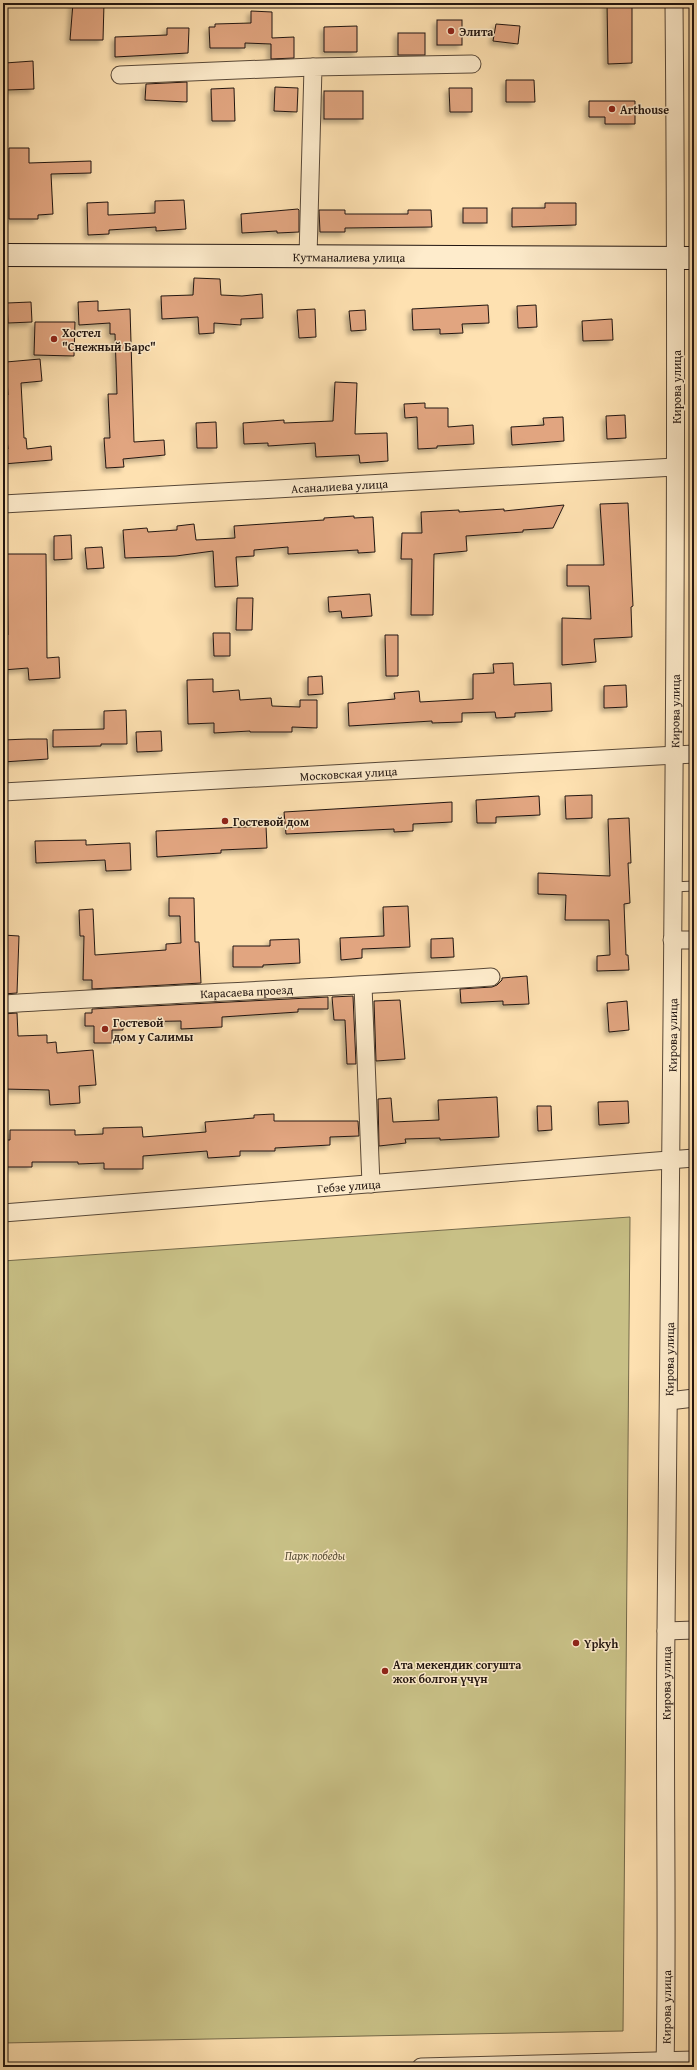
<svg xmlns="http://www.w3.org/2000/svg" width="697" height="2070" font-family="'Gentium Book Plus',serif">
<defs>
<filter id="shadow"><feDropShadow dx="-3.5" dy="3.5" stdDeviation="2" flood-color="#0004"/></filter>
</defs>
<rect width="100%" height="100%" fill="#fee1b1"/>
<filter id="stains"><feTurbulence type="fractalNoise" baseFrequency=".005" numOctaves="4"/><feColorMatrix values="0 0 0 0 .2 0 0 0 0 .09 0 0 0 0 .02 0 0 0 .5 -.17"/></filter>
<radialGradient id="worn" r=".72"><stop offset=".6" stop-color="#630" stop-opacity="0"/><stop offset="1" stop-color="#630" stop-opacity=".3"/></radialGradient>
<polygon fill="#c8c086" stroke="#746a4b" points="630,1217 623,2031 3,2043 3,1261"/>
<g fill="#e1a580" stroke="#211510" filter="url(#shadow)">
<polygon points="73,3 104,3 103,40 70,40"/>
<polygon points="607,3 632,3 632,63 608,64"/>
<polygon points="251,11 272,12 272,38 294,37 294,58 271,59 271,44 245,43 245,48 210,48 209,27 215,27 215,24 251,23"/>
<rect x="437" y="20" width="25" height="25"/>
<polygon points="496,24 520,26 518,44 493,41"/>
<polygon points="357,26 357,52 324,52 324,27"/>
<polygon points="167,28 189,28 188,53 115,57 115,37 167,35"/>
<rect x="398" y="33" width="27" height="22"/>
<polygon points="33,61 34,89 7,90 5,63"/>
<polygon points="506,80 534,80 535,102 506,102"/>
<polygon points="187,82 187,102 145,100 146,84"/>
<polygon points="275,87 298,88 297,112 274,111"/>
<polygon points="234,88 235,121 212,121 211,89"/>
<polygon points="449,88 472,88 472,112 450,112"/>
<rect x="324" y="91" width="39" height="28"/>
<polygon points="589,101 635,101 635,124 605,124 605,117 589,117"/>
<polygon points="9,148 29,148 29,163 91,161 91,173 51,174 53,214 38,215 38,219 9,219"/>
<polygon points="184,200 186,229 156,231 156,227 109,230 109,234 88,235 87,203 108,202 108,215 155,213 155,201"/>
<polygon points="545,203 576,203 576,225 512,227 512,208 545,208"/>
<rect x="463" y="208" width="24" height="15"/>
<polygon points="298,209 299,210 299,232 277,233 277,231 242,233 241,214"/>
<polygon points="319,210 345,210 345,214 408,214 408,210 431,210 432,227 345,228 345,232 320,232"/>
<polygon points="194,278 220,279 221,295 242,296 262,294 263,318 241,319 241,325 214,323 214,333 199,334 198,317 162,319 161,296 193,295"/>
<polygon points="98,301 98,311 130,309 134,442 164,440 165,455 123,459 124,467 106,468 104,438 110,438 108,394 117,394 115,334 110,334 110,323 79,325 78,302"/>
<polygon points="31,302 32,322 8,323 7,303"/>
<polygon points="488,305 489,323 462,324 463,333 440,334 440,329 413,330 412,309"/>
<polygon points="536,305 537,327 518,328 517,306"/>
<polygon points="315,309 316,337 299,338 297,310"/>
<polygon points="365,310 366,330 351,331 349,311"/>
<polygon points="612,319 613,340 583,341 582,321"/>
<polygon points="35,322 75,322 74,356 34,355"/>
<polygon points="40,359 42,381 21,383 24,438 26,438 27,449 51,446 52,460 3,464 3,449 8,449 5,419 3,419 3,395 8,395 6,362"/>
<polygon points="335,382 357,383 355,434 387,433 388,461 360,463 359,455 316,457 315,443 268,446 268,443 244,444 243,423 284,420 284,423 333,421"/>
<polygon points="425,403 425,408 448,408 448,427 473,425 474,444 437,446 437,448 418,449 417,417 405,418 404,404"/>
<polygon points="625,415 626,438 607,439 606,416"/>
<polygon points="563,417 564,441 512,445 511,427 544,425 543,418"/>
<polygon points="216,422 217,448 197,448 196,423"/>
<polygon points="628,503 633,606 631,607 632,637 594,639 596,662 562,665 562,618 591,619 589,586 567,586 567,565 604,565 600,504"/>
<polygon points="564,505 553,528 523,530 523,532 466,536 467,551 434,554 433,615 411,615 412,559 401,559 402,533 422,533 421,512 459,510 459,512 504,509 504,511"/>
<polygon points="354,516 354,518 373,517 375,552 358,553 358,550 288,554 288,547 254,550 254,556 236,557 238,586 215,587 213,551 176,556 125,558 123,530 147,528 148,532 177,530 177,526 194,524 196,540 235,538 234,526 324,520 324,518"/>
<polygon points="71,535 72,559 54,560 54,536"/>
<polygon points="102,547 104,568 87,569 85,548"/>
<polygon points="7,554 46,554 47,658 59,657 60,678 29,680 28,668 3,670 3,635 8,635"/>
<polygon points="370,594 372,616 342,618 341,611 329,612 328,597"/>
<polygon points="237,598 253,598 252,630 236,630"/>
<polygon points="213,633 230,633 230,656 214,656"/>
<polygon points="385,635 398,635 398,676 386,676"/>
<polygon points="513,663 514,685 551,683 552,711 515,713 515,717 496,718 495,712 462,713 462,722 432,723 432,721 349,726 348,703 395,699 394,693 419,691 420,702 473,699 473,674 494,673 493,664"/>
<polygon points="322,676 323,694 308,695 308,677"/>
<polygon points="213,679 213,692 239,690 240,700 271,698 272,706 300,707 300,700 317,700 317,728 292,727 292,732 250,732 250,731 214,733 214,723 188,724 187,680"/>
<polygon points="626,685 627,707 604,708 604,686"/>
<polygon points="126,710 127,744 101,744 101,746 53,747 53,730 104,729 104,711"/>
<polygon points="161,731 162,751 137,752 136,732"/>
<polygon points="28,739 47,739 48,759 3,762 3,740"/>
<polygon points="592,795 592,818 566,819 565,796"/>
<polygon points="539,796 540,815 496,817 496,823 477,823 476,800"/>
<polygon points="452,802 452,822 413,824 413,831 394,832 394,829 286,834 284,812"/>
<polygon points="629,818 631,863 628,863 630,903 624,904 626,955 628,955 629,970 597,971 597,956 610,955 609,920 565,920 566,895 538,894 538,873 610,876 608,819"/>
<polygon points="266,826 267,848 221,850 221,853 157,857 156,831"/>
<polygon points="86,840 86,845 130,843 131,870 106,871 105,860 36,863 35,841"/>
<polygon points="169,898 194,898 195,942 199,942 201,983 92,989 92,980 83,980 84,936 80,936 79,910 93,909 95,955 166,950 166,944 181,943 180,916 169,916"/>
<polygon points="408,906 410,947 362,949 362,958 341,960 340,938 384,936 383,907"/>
<polygon points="3,935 19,936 17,993 3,994"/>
<polygon points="453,938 454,957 431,958 431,939"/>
<polygon points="299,939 300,963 263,965 263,967 233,967 233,946 270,946 270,940"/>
<polygon points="527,976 529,1004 503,1005 503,1001 461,1003 460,989 492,987 497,985 502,980 502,978"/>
<polygon points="353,996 356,1064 347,1064 345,1020 334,1020 332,997"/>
<polygon points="328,997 328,1009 298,1009 298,1012 222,1017 222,1027 181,1029 181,1021 123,1022 123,1030 112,1030 112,1043 94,1043 94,1026 85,1026 85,1013 92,1013 92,1009"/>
<polygon points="400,1000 405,1059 376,1061 374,1001"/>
<polygon points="627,1001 629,1030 609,1032 607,1003"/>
<polygon points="17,1013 18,1036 47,1035 47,1043 56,1042 57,1053 93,1050 96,1085 79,1086 80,1103 50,1105 49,1090 3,1089 3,1014"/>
<polygon points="497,1097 499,1137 440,1140 440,1138 405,1139 406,1143 379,1146 378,1099 391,1098 393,1122 439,1120 438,1100"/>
<polygon points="628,1101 629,1123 599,1125 598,1102"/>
<polygon points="537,1106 551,1106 552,1130 538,1131"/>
<polygon points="274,1114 274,1121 358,1121 359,1136 330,1137 330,1145 275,1148 275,1151 240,1151 240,1156 208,1158 207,1151 143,1156 143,1169 104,1169 104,1163 78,1164 78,1162 32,1162 32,1167 3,1167 3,1140 10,1140 10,1130 75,1130 75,1135 103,1134 103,1128 142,1127 143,1137 206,1132 205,1122 254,1118 254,1115"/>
</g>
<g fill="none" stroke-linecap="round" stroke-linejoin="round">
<defs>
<polyline id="lane" points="673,887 694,886"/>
<g id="street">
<polyline points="120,75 313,67"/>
<polyline points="308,257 313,67 472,64"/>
<path id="s1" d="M3 504 675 467"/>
<path id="s2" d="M3 792 694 754"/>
<polyline points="672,940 694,940"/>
<polyline points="363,986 371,1184"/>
<path id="s3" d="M3 1004C166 994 328 988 491 977"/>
<path id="s4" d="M3 1213 694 1158"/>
<polyline points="669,1401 694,1398"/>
<polyline points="666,1631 694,1630"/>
<polyline points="421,2067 694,2060"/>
<path id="s5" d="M665 2067C668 1922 664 1777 666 1631 671 1089 679 546 674 3"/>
</g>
<g id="secondary">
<path id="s6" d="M3 255 694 258"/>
</g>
</defs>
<use href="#lane" stroke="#584838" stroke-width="11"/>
<use href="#street" stroke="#584838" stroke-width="19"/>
<use href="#secondary" stroke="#211510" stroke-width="24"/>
<use href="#lane" stroke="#feeccc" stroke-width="9"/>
<use href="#street" stroke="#feeccc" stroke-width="17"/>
<use href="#secondary" stroke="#feeccc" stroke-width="22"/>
</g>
<g fill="#8f2418" stroke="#feeccc" stroke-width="1.5">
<circle cx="451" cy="31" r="4"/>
<circle cx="612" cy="109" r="4"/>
<circle cx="54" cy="339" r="4"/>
<circle cx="225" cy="821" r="4"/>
<circle cx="105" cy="1029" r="4"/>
<circle cx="576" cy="1643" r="4"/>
<circle cx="385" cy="1671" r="4"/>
</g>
<g text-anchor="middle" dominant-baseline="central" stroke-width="3" stroke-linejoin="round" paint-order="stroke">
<g font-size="12" font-weight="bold" fill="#211510" stroke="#feeccc" text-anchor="start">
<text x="459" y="31">Элита</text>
<text x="620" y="109">Arthouse</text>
<text x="62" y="332">Хостел<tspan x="62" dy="14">"Снежный Барс"</tspan></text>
<text x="233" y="821">Гостевой дом</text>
<text x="113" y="1022">Гостевой<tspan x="113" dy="14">дом у Салимы</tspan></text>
<text x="584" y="1643">Ypkyh</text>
<text x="393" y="1664">Ата мекендик согушта<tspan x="393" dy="14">жок болгон үчүн</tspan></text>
</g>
<g font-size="12" fill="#211510" stroke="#feeccc">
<text stroke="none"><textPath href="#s6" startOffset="346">Кутманалиева улица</textPath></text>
<text transform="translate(676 387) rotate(-90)">Кирова улица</text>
<text stroke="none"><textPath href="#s1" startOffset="337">Асаналиева улица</textPath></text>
<text stroke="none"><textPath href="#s5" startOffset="1356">Кирова улица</textPath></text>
<text stroke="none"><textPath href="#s2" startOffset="346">Московская улица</textPath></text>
<text stroke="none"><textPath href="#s3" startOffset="244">Карасаева проезд</textPath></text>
<text stroke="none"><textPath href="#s5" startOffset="1032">Кирова улица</textPath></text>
<text stroke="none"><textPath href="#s4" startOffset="347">Гебзе улица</textPath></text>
<text stroke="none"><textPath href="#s5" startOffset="708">Кирова улица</textPath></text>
<text stroke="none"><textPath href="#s5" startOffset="384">Кирова улица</textPath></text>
<text stroke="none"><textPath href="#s5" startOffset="60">Кирова улица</textPath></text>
</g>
<g font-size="12" font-style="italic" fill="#5b5139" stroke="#feeccc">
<text x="315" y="1555">Парк победы</text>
</g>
</g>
<rect width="697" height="2070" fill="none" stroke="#fee1b1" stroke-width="16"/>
<rect x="4" y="4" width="689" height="2062" fill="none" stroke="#211510" stroke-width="2"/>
<rect x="8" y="8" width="681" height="2054" fill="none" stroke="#211510"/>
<rect width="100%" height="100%" filter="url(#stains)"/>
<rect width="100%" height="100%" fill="url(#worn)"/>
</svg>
